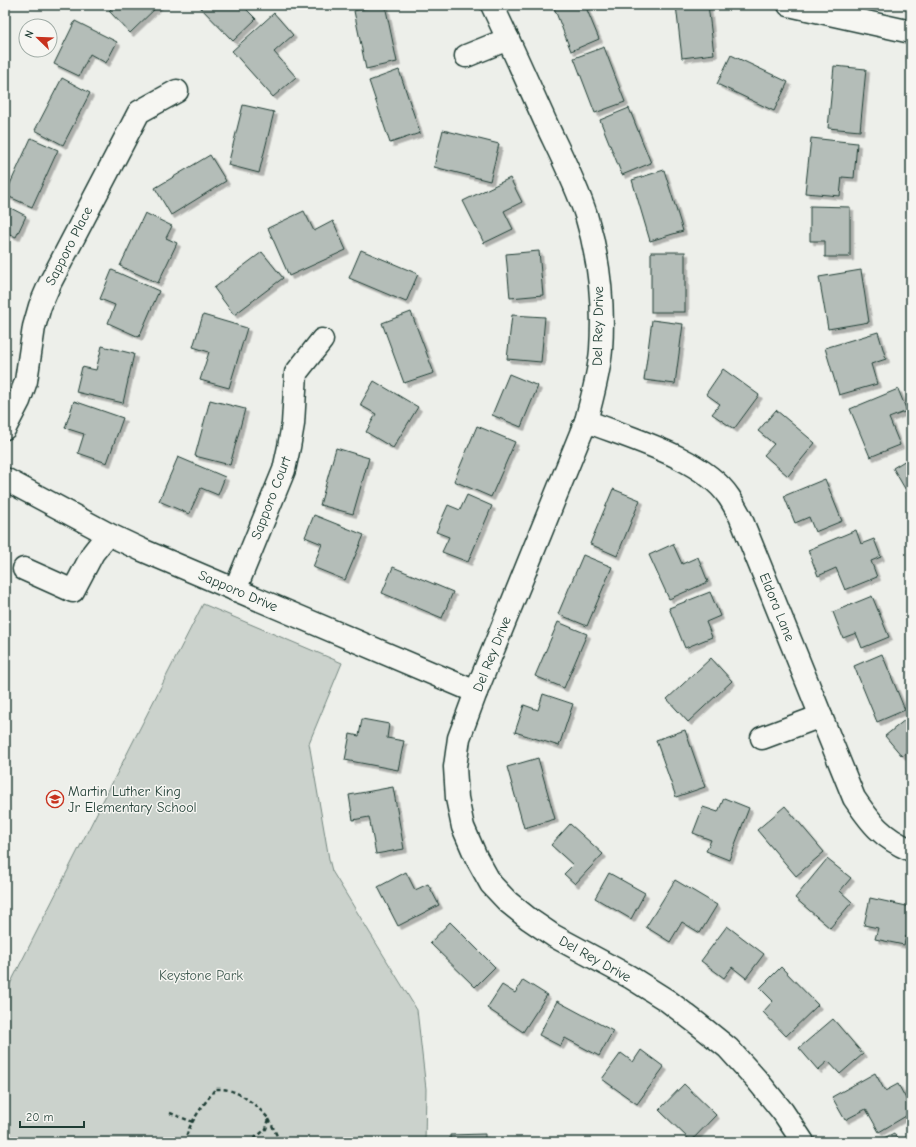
<svg xmlns="http://www.w3.org/2000/svg" width="916" height="1147" font-family="'Comic Neue',sans-serif">
<defs>
<filter id="shadow"><feDropShadow dx="3.5" dy="3.5" stdDeviation="0" flood-color="#0004"/></filter>
</defs>
<rect width="100%" height="100%" fill="#edefea"/>
<filter id="ink" filterUnits="userSpaceOnUse"><feTurbulence type="fractalNoise" baseFrequency=".025" numOctaves="2"/><feDisplacementMap in="SourceGraphic" scale="8" xChannelSelector="R" yChannelSelector="G"/><feConvolveMatrix kernelMatrix="1 2 1 2 8 2 1 2 1" color-interpolation-filters="sRGB"/></filter>
<g filter="url(#ink)">
<polygon fill="#cbd2cc" stroke="#758880" points="203,604 342,663 309,743 329,859 332,871 417,1010 426,1089 425,1142 5,1142 5,994"/>
<g fill="#b4bdb8" stroke="#1f3d34" filter="url(#shadow)">
<polygon points="115,5 159,5 130,33 109,11"/>
<polygon points="198,5 242,5 256,19 233,41"/>
<polygon points="380,5 385,5 397,62 366,69 354,11"/>
<polygon points="553,5 585,5 599,39 571,51"/>
<polygon points="676,5 708,5 714,54 682,58"/>
<polygon points="274,13 293,35 274,52 296,77 273,97 232,51"/>
<polygon points="75,21 117,42 106,63 90,54 79,76 54,64"/>
<polygon points="604,47 625,102 595,113 574,58"/>
<polygon points="731,55 788,82 774,111 717,84"/>
<polygon points="834,66 866,69 860,131 828,128"/>
<polygon points="399,70 420,133 390,143 369,81"/>
<polygon points="62,78 90,93 63,145 35,130"/>
<polygon points="243,105 274,112 259,173 228,165"/>
<polygon points="629,108 651,163 622,175 600,120"/>
<polygon points="443,130 499,144 490,181 434,167"/>
<polygon points="31,138 58,150 32,207 5,195"/>
<polygon points="811,138 857,143 854,178 842,177 840,196 805,193"/>
<polygon points="210,155 226,181 171,215 155,188"/>
<polygon points="664,170 683,231 650,241 632,180"/>
<polygon points="510,178 522,202 504,211 513,229 484,243 463,201"/>
<polygon points="5,205 26,216 16,237 5,232"/>
<polygon points="810,206 850,207 850,257 825,257 825,241 810,241"/>
<polygon points="304,211 314,231 333,221 346,250 289,276 268,228"/>
<polygon points="145,213 172,226 166,238 177,243 158,283 120,266"/>
<polygon points="361,250 418,274 406,302 349,278"/>
<polygon points="539,251 543,295 510,298 506,254"/>
<polygon points="262,252 283,278 234,315 214,288"/>
<rect x="651" y="252" width="34" height="60"/>
<polygon points="112,270 159,291 139,337 108,323 115,305 100,299"/>
<polygon points="861,270 869,322 828,329 819,277"/>
<polygon points="411,312 434,373 404,383 382,323"/>
<polygon points="203,315 247,328 229,388 200,380 209,352 193,347"/>
<polygon points="512,315 545,317 541,362 507,359"/>
<polygon points="652,320 683,324 675,384 644,380"/>
<polygon points="878,332 886,359 871,364 877,384 839,395 825,348"/>
<polygon points="102,346 134,354 123,403 76,392 82,367 96,370"/>
<polygon points="723,369 759,395 734,429 712,414 720,404 706,394"/>
<polygon points="509,374 538,386 521,427 492,415"/>
<polygon points="374,381 418,407 393,448 366,432 376,414 360,405"/>
<polygon points="898,389 907,411 889,418 900,445 870,457 850,409"/>
<polygon points="210,400 245,409 230,465 195,456"/>
<polygon points="74,401 123,418 107,463 78,453 84,434 65,428"/>
<polygon points="776,410 815,443 788,476 764,455 774,444 758,431"/>
<polygon points="477,426 515,442 491,497 454,481"/>
<polygon points="336,448 369,458 353,514 320,505"/>
<polygon points="178,457 225,477 218,495 201,488 189,514 159,501"/>
<polygon points="911,457 911,499 893,468"/>
<polygon points="825,479 842,521 815,532 809,517 795,523 784,496"/>
<polygon points="613,489 640,500 617,556 590,544"/>
<polygon points="467,495 492,506 468,562 442,552 449,537 436,532 448,505 460,510"/>
<polygon points="314,515 364,535 345,580 313,567 322,544 305,537"/>
<polygon points="856,530 861,544 874,539 881,557 871,561 877,577 845,590 836,568 818,576 808,550"/>
<polygon points="673,544 682,564 698,557 708,582 669,599 649,555"/>
<polygon points="583,555 612,567 587,626 558,614"/>
<polygon points="393,567 453,592 442,618 382,593"/>
<polygon points="710,592 720,616 706,622 712,637 685,648 669,608"/>
<polygon points="872,596 889,637 862,648 856,633 843,638 833,612"/>
<polygon points="558,622 587,634 564,688 535,676"/>
<polygon points="882,654 905,710 877,722 854,666"/>
<polygon points="711,658 732,681 688,722 667,699"/>
<polygon points="543,694 573,704 559,746 515,732 524,705 538,710"/>
<polygon points="911,715 911,750 910,749 902,756 885,736"/>
<polygon points="362,719 389,724 387,738 404,741 398,770 345,760 350,734 359,736"/>
<polygon points="685,730 705,787 676,797 656,740"/>
<polygon points="538,758 555,819 524,828 507,767"/>
<polygon points="393,787 404,849 376,854 369,817 353,820 349,795"/>
<polygon points="724,798 749,808 729,860 706,851 711,840 693,833 703,807 718,812"/>
<polygon points="785,806 824,852 796,876 757,830"/>
<polygon points="570,824 603,854 575,884 564,874 573,865 551,845"/>
<polygon points="827,859 851,878 840,891 852,902 830,928 795,898"/>
<polygon points="406,872 415,890 428,884 439,905 398,926 378,887"/>
<polygon points="609,873 645,893 631,919 595,898"/>
<polygon points="675,880 717,905 700,933 682,922 670,942 646,927"/>
<polygon points="870,898 911,907 911,938 906,936 904,945 875,939 878,928 864,925"/>
<polygon points="450,922 495,967 475,987 430,943"/>
<polygon points="727,926 764,954 746,978 732,967 724,978 701,961"/>
<polygon points="781,967 818,1005 786,1036 763,1012 773,1001 760,988"/>
<polygon points="523,980 547,995 523,1032 487,1008 502,985 515,993"/>
<polygon points="557,1001 613,1031 599,1056 565,1038 560,1046 539,1035"/>
<polygon points="833,1019 863,1054 840,1074 828,1061 818,1070 799,1048"/>
<polygon points="641,1050 664,1067 637,1104 602,1079 621,1053 633,1062"/>
<polygon points="875,1073 885,1091 898,1084 911,1108 911,1113 879,1132 866,1109 845,1120 832,1097"/>
<polygon points="684,1084 716,1115 691,1141 659,1110"/>
<polygon points="894,1133 899,1142 876,1142"/>
<polygon points="485,1134 485,1142 450,1142 450,1135"/>
</g>
<g fill="none" stroke-linecap="round" stroke-linejoin="round">
<defs>
<g id="minor">
<path d="M492 5C512 47 531 90 550 132 563 159 577 187 586 215 599 258 604 306 601 350 599 374 592 398 586 421L476 692 459 738 455 767 457 798 463 827 476 857 491 884 508 902 529 919 554 936 630 977 668 1001 698 1024 728 1048 757 1080 783 1112 803 1142"/>
<polyline points="789,5 911,32"/>
<polyline points="466,56 508,39"/>
<path d="M586 421C629 438 703 458 729 497 733 503 736 509 740 516L854 798C871 823 882 838 911 850"/>
<polyline points="5,428 19,401 26,381 34,327 40,306 50,283 139,112 177,91"/>
<polyline points="5,479 108,534 142,550 476,692"/>
<polyline points="24,569 73,591 93,553 108,534"/>
<polyline points="235,590 284,470 289,447 293,424 296,373 322,340"/>
<polyline points="762,738 821,716"/>
</g>
</defs>
<use href="#minor" stroke="#1f3d34" stroke-width="25"/>
<g stroke="#1f3d34" stroke-width="2.5" stroke-dasharray="4 3" stroke-linecap="butt">
<polyline points="170,1113 193,1122"/>
<polyline points="269,1119 280,1142"/>
<path d="M185 1142C188 1123 204 1105 215 1089 219 1089 224 1089 228 1090 244 1094 258 1107 269 1119L266 1129 250 1142"/>
</g>
<use href="#minor" stroke="#f6f6f2" stroke-width="22"/>
</g>
</g>
<defs>
<symbol id="school-ring" viewBox="-11 -11 22 22"><circle r="9.5" fill="#f6f6f2" stroke="#c8321e" stroke-width="1.5"/><path d="M0-5L7-2L0 1L-7-2ZM-4 1L0 2.5L4 1V4Q0 6-4 4Z" fill="#c8321e"/></symbol>
</defs>
<g fill-rule="evenodd">
<use href="#school-ring" x="45" y="789" width="20" height="20"/>
</g>
<g text-anchor="middle" dominant-baseline="central" stroke-width="3" stroke-linejoin="round" paint-order="stroke">
<g font-size="14" fill="#1f3d34" stroke="#f6f6f2">
<text transform="translate(69 246) rotate(-63)">Sapporo Place</text>
<text transform="translate(598 326) rotate(-89)">Del Rey Drive</text>
<text transform="translate(271 498) rotate(-69)">Sapporo Court</text>
<text transform="translate(238 591) rotate(23)">Sapporo Drive</text>
<text transform="translate(777 607) rotate(68)">Eldora Lane</text>
<text transform="translate(492 654) rotate(-68)">Del Rey Drive</text>
<text transform="translate(595 959) rotate(29)">Del Rey Drive</text>
</g>
<g font-size="14" fill="#1f3d34" stroke="#f6f6f2" text-anchor="start">
<text x="68" y="791">Martin Luther King<tspan x="68" dy="16">Jr Elementary School</tspan></text>
</g>
<g font-size="14" fill="#415b52" stroke="#f6f6f2">
<text x="201" y="975">Keystone Park</text>
</g>
</g>
<rect width="916" height="1147" fill="none" stroke="#f6f6f2" stroke-width="20"/>
<rect x="10" y="10" width="896" height="1127" fill="none" stroke="#1f3d34" stroke-width="1.5" filter="url(#ink)"/>
<g transform="translate(38 38) rotate(293)"><circle r="19" fill="#f6f6f2" stroke="#a0aca6"/>
<path d="M0-3L7 15L0 10L-7 15Z" fill="#c8321e"/>
<text y="-6" font-size="11" font-weight="bold" text-anchor="middle" fill="#1f3d34">N</text>
</g>
<path d="M20 1121v6h64v-6" fill="none" stroke="#1f3d34" stroke-width="2"/>
<text x="26" y="1121" font-size="12" fill="#1f3d34" stroke="#f6f6f2" stroke-width="3" paint-order="stroke">20 m</text>
</svg>
